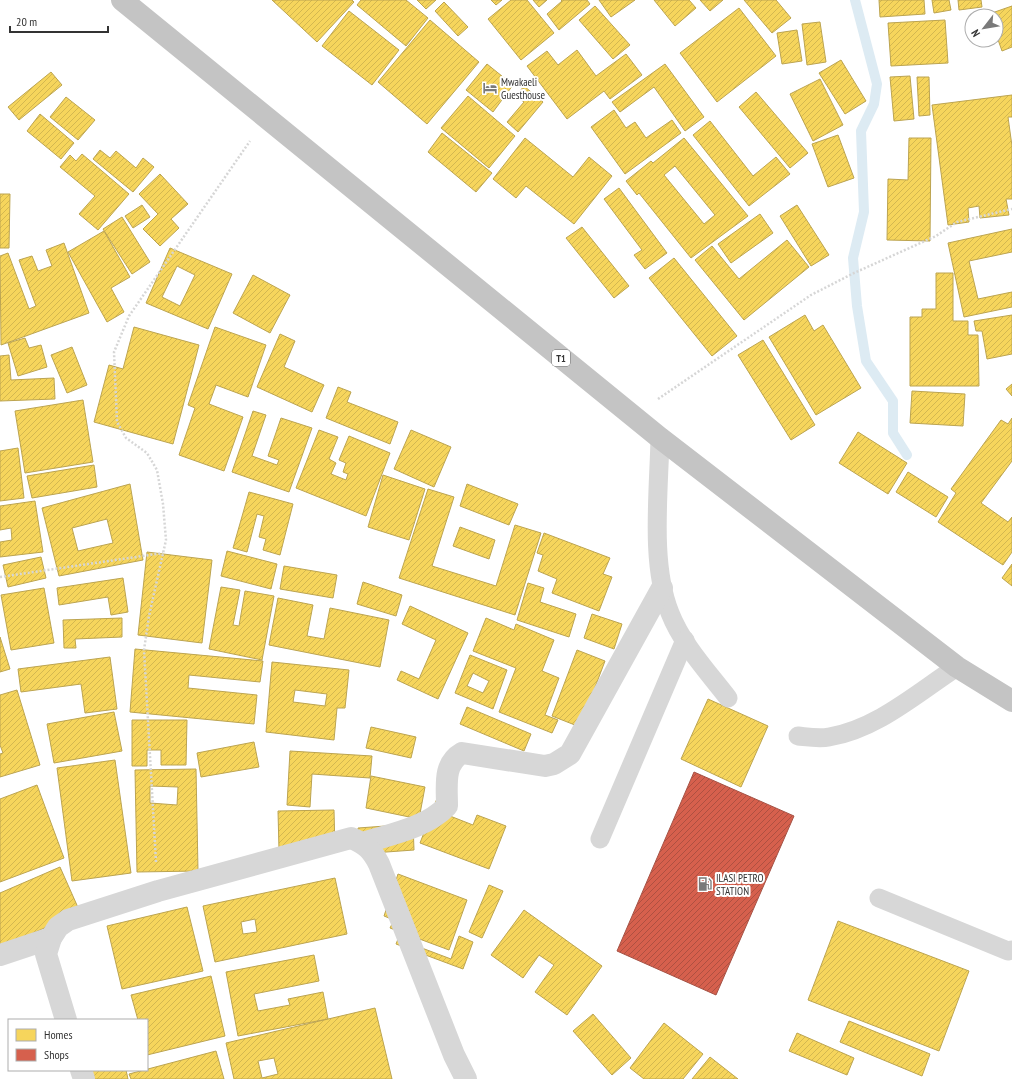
<svg xmlns="http://www.w3.org/2000/svg" width="1012" height="1079" font-family="'PT Sans Narrow',sans-serif">
<defs>
<pattern id="homes-hatch" width="6" height="6" patternUnits="userSpaceOnUse"><rect width="6" height="6" fill="#f6d55c"/><path d="M-1 1l2-2M0 6l6-6M5 7l2-2" fill="none" stroke="#d3b750"/></pattern>
<pattern id="shops-hatch" width="6" height="6" patternUnits="userSpaceOnUse"><rect width="6" height="6" fill="#d6604d"/><path d="M-1 1l2-2M0 6l6-6M5 7l2-2" fill="none" stroke="#ae5041"/></pattern>
</defs>
<rect width="100%" height="100%" fill="#fff"/>
<g fill="url(#homes-hatch)" stroke="#bca450" fill-rule="evenodd">
<polygon points="272,0 352,0 354,2 317,42"/>
<polygon points="361,0 406,0 428,18 406,46 357,5"/>
<polygon points="417,0 436,0 426,9"/>
<polygon points="491,0 502,0 496,5"/>
<polygon points="511,0 527,0 554,33 521,60 488,19"/>
<polygon points="533,0 547,0 539,7"/>
<polygon points="561,0 587,0 590,4 559,30 547,14 562,1"/>
<polygon points="599,0 635,0 611,17"/>
<polygon points="654,0 689,0 696,8 675,26"/>
<polygon points="700,0 723,0 710,11"/>
<polygon points="744,0 776,0 791,18 772,33"/>
<polygon points="879,0 924,0 925,14 880,17"/>
<polygon points="932,0 949,0 951,10 934,13"/>
<polygon points="958,0 981,0 982,7 959,10"/>
<polygon points="444,2 468,27 458,36 435,11"/>
<polygon points="595,6 630,45 613,59 579,20"/>
<polygon points="1012,6 1012,47 1002,51 996,34 996,16 990,16 989,14"/>
<polygon points="739,8 776,56 717,102 680,53"/>
<polygon points="349,11 399,50 372,85 322,46"/>
<polygon points="430,20 479,62 427,124 378,82"/>
<polygon points="945,20 948,63 891,66 888,23"/>
<polygon points="820,22 826,62 807,65 802,24"/>
<polygon points="797,30 802,61 782,64 777,33"/>
<polygon points="577,50 596,76 626,54 642,75 610,99 604,91 567,119 527,66 547,51 558,65"/>
<polygon points="841,60 866,101 845,114 819,73"/>
<polygon points="487,64 513,85 493,112 466,90"/>
<polygon points="665,64 704,117 685,131 654,87 620,112 612,102"/>
<polygon points="51,72 62,85 19,120 8,107"/>
<polygon points="910,76 914,119 894,121 890,77"/>
<polygon points="917,77 929,77 930,115 919,116"/>
<polygon points="820,79 843,125 813,141 790,94"/>
<polygon points="524,86 543,102 518,132 507,122 524,102 516,96"/>
<polygon points="756,92 808,153 790,168 739,107"/>
<polygon points="1012,95 1012,117 1008,117 1012,146 1012,199 1006,199 1009,215 980,218 979,206 968,208 969,222 948,225 932,105"/>
<polygon points="468,96 515,136 489,168 441,128"/>
<polygon points="66,97 95,120 78,140 50,117"/>
<polygon points="614,110 626,128 635,122 646,138 672,120 681,133 625,174 591,127"/>
<polygon points="40,114 74,143 61,159 27,131"/>
<polygon points="710,121 753,176 776,157 790,174 749,206 693,135"/>
<polygon points="442,133 492,173 476,192 428,152"/>
<polygon points="838,135 854,178 828,187 812,144"/>
<polygon points="525,138 573,177 589,157 612,176 574,224 526,186 516,198 493,179"/>
<path d="M684 138 748 216 691 258 639 193 637 195 626 181 651 161 653 163ZM675 166 715 215 704 224 664 175Z"/>
<polygon points="909,138 931,138 930,241 887,240 888,179 908,180"/>
<polygon points="100,150 110,158 116,151 136,168 143,158 154,167 133,192 93,159"/>
<polygon points="82,154 129,194 98,230 79,214 95,196 60,167 70,155 76,161"/>
<polygon points="160,174 188,204 171,219 179,228 160,246 143,229 158,214 139,194"/>
<polygon points="619,188 667,253 645,269 634,255 642,250 604,199"/>
<polygon points="0,194 10,194 9,248 0,248"/>
<polygon points="142,205 150,217 133,228 125,216"/>
<polygon points="797,205 829,255 811,266 780,216"/>
<polygon points="760,214 773,233 731,263 718,244"/>
<polygon points="122,217 150,262 132,274 103,229"/>
<polygon points="582,227 629,286 614,298 566,238"/>
<polygon points="1012,229 1012,252 969,261 978,299 1012,292 1012,307 964,317 948,243"/>
<polygon points="104,231 130,277 111,288 124,312 107,322 68,252"/>
<polygon points="787,240 809,267 744,320 695,260 712,246 739,279"/>
<polygon points="64,243 89,313 1,345 0,256 8,253 29,309 36,306 19,260 32,256 38,271 52,266 46,250"/>
<path d="M170 248 232 274 208 329 146 303ZM177 266 195 275 180 306 162 297Z"/>
<polygon points="674,258 737,336 712,356 649,278"/>
<polygon points="936,273 953,273 953,321 968,321 968,335 978,335 979,386 910,386 910,317 922,317 922,309 936,309"/>
<polygon points="253,275 290,295 270,333 233,313"/>
<polygon points="805,315 814,331 823,325 861,388 816,415 769,337"/>
<polygon points="1012,315 1012,354 987,359 982,331 976,331 974,321"/>
<polygon points="134,327 199,345 173,444 94,422 109,365 123,369"/>
<polygon points="215,327 266,345 248,397 216,385 209,404 243,417 224,471 179,455 195,408 188,405"/>
<polygon points="280,334 295,341 284,367 324,385 312,412 257,387"/>
<polygon points="25,338 29,348 41,345 47,367 18,376 8,343"/>
<polygon points="763,340 815,425 791,440 738,355"/>
<polygon points="72,347 87,385 67,393 51,355"/>
<polygon points="9,355 11,380 54,378 55,399 0,401 0,356"/>
<polygon points="1012,384 1012,396 1006,389"/>
<polygon points="338,387 351,392 347,402 398,422 390,444 326,418"/>
<polygon points="912,391 965,394 963,426 910,423"/>
<polygon points="83,400 93,462 25,473 15,411"/>
<polygon points="253,411 266,415 252,456 277,465 279,460 268,456 281,418 312,428 289,492 232,472"/>
<polygon points="1012,418 1012,461 981,503 1008,522 1012,517 1012,552 1003,565 938,522 956,493 951,489 1001,420 1008,424"/>
<polygon points="319,430 338,437 329,459 336,463 331,474 346,480 348,474 343,472 346,463 339,460 349,436 390,453 366,516 296,488"/>
<polygon points="411,430 451,447 434,487 394,469"/>
<polygon points="858,432 907,463 888,494 839,463"/>
<polygon points="18,448 24,498 0,501 0,451"/>
<polygon points="94,465 97,487 32,498 27,476"/>
<polygon points="908,472 948,497 936,517 896,492"/>
<polygon points="383,475 425,489 409,540 368,527"/>
<path d="M130 484 143 560 59 576 42 508ZM107 519 113 543 78 551 72 528Z"/>
<polygon points="467,484 518,504 509,525 460,506"/>
<polygon points="428,489 454,497 432,566 496,586 515,525 541,533 515,615 399,578"/>
<polygon points="249,492 293,504 280,555 263,550 266,539 259,537 264,516 257,514 247,552 233,548"/>
<polygon points="35,501 43,552 0,557 0,542 12,540 11,528 0,530 0,506"/>
<polygon points="460,527 495,540 489,559 453,546"/>
<polygon points="544,533 610,558 603,574 612,577 599,611 552,593 557,579 538,571 543,555 537,553"/>
<polygon points="227,551 277,564 271,589 221,576"/>
<polygon points="147,552 212,560 202,643 138,635"/>
<polygon points="41,557 46,578 8,587 3,565"/>
<polygon points="1012,564 1012,586 1002,578"/>
<polygon points="284,566 337,575 333,598 280,589"/>
<polygon points="123,578 128,612 111,615 108,597 59,605 57,588"/>
<polygon points="363,582 402,595 396,616 357,604"/>
<polygon points="528,583 544,588 540,602 576,614 569,637 517,620"/>
<polygon points="221,587 240,590 233,625 239,626 245,591 274,596 262,660 209,649"/>
<polygon points="44,588 54,643 11,650 1,595"/>
<polygon points="278,598 313,605 307,636 324,639 330,608 389,620 380,667 269,645"/>
<polygon points="410,606 468,633 438,699 397,680 401,671 419,679 436,640 402,624"/>
<polygon points="592,614 622,624 614,649 584,638"/>
<polygon points="122,618 122,637 75,639 76,648 64,648 63,620"/>
<polygon points="486,618 514,630 516,624 554,640 542,671 559,678 545,715 558,720 552,733 499,712 516,668 473,651"/>
<polygon points="0,637 10,669 0,672"/>
<polygon points="135,649 263,661 260,682 189,675 188,688 257,695 254,724 130,712"/>
<polygon points="577,650 605,661 580,727 552,716"/>
<path d="M470 655 507 670 493 709 455 693ZM473 673 489 681 483 693 467 686Z"/>
<polygon points="110,657 117,709 85,713 81,684 21,692 18,669"/>
<path d="M272 662 349 670 345 708H337L334 740 266 732ZM295 690 327 694 325 706 293 702Z"/>
<polygon points="17,690 40,765 0,777 0,754 3,753 0,745 0,695"/>
<polygon points="708,699 768,726 741,787 681,759"/>
<polygon points="467,707 531,734 524,751 460,724"/>
<polygon points="114,712 122,751 54,763 47,724"/>
<polygon points="132,720 187,720 186,765 161,765 161,750 147,750 147,766 132,766"/>
<polygon points="371,727 416,737 411,758 366,748"/>
<polygon points="254,742 259,767 201,777 197,753"/>
<polygon points="290,751 372,756 370,778 312,774 310,807 287,805"/>
<polygon points="115,760 131,873 72,881 57,768"/>
<path d="M196 769 198 871 137 872 135 770ZM150 786 178 787 177 805 150 803Z"/>
<polygon points="371,776 425,787 419,819 366,808"/>
<polygon points="37,785 64,858 0,882 0,799"/>
<polygon points="441,788 450,816 473,825 477,815 506,826 489,869 420,843"/>
<polygon points="334,810 335,849 279,850 278,811"/>
<polygon points="413,824 414,850 359,854 358,828"/>
<polygon points="60,867 80,912 0,948 0,893"/>
<polygon points="398,874 467,900 449,950 390,928 394,920 384,916"/>
<path d="M335 878 347 934 215 962 203 906ZM255 919 257 932 243 934 241 922Z"/>
<polygon points="489,885 503,891 482,938 469,932"/>
<polygon points="187,907 203,971 122,989 107,926"/>
<polygon points="524,910 602,966 567,1015 535,992 554,965 539,955 523,978 491,955"/>
<polygon points="838,921 969,971 939,1051 808,1000"/>
<polygon points="459,936 473,942 463,969 396,944 398,939 451,959"/>
<polygon points="314,955 319,981 254,994 258,1011 290,1005 288,999 323,992 328,1019 238,1036 226,972"/>
<polygon points="211,976 225,1036 147,1055 147,1020 138,1020 131,995"/>
<path d="M375 1008 392 1079H234L226 1043ZM274 1058 278 1074 262 1078 258 1061Z"/>
<polygon points="593,1014 631,1058 612,1075 573,1031"/>
<polygon points="849,1021 930,1054 922,1076 840,1042"/>
<polygon points="664,1023 703,1054 683,1079 644,1079 630,1068"/>
<polygon points="797,1033 854,1058 847,1075 789,1051"/>
<polygon points="216,1051 224,1079 131,1079 129,1074"/>
<polygon points="710,1057 738,1079 692,1079"/>
<polygon points="96,1070 126,1070 128,1079 91,1079 89,1071"/>
</g>
<polygon fill="url(#shops-hatch)" stroke="#a55245" points="694,772 794,816 716,995 617,951"/>
<g fill="none" stroke-linecap="round" stroke-linejoin="round">
<polyline stroke="#ddebf3" stroke-width="10" points="855,0 877,84 874,104 861,131 864,212 853,258 857,306 866,361 893,401 893,433 907,455"/>
<g stroke="#d6d6d6" stroke-width="2.5" stroke-dasharray="2 2" stroke-linecap="butt">
<polyline points="658,399 811,295 854,273 936,236 957,222 1012,209"/>
<polyline points="0,577 163,553"/>
<polyline points="156,862 144,650 149,616 166,540 163,504 157,470 147,453 126,438 117,422 114,352 129,316 250,141"/>
</g>
<g stroke="#d7d7d7" stroke-width="19">
<path d="M660 438C659 492 650 564 670 613 682 644 708 672 728 698"/>
<path d="M798 736C808 737 819 739 829 737 877 729 917 693 957 667"/>
<polyline points="600,839 685,640"/>
<polyline points="879,898 1008,951 1012,950"/>
</g>
<g stroke="#d7d7d7" stroke-width="22">
<path d="M363 843C391 834 426 828 447 806 447 785 443 764 462 753L545 766 554 764 570 754 662 588"/>
<polyline points="0,955 51,938"/>
<path d="M66 1020 46 954 51 938 58 927 68 920 158 891 351 838C366 844 372 850 379 864L454 1055 466 1079"/>
<polyline points="81,1070 84,1079"/>
</g>
<polyline stroke="#c4c4c4" stroke-width="22" points="122,0 660,438 957,667 1012,701"/>
</g>
<defs>
<symbol id="hotel-bare" viewBox="-9 -9 18 18"><path d="M-6-4.5h1.5V1H6V5H4.5V3h-9V5H-6ZM-4 0a1.8 1.8 0 1 1 3.6 0ZM.5 0V-2.5h3Q6-2.5 6 0Z" fill="#7a7a7a" stroke="#fff" stroke-width="2.5" paint-order="stroke"/></symbol>
<symbol id="fuel-bare" viewBox="-9 -9 18 18"><path d="M-5.5-6h7V0h2V4h1.3V-2.5L3-4.5l.8-.8L6-3V5H2.5V1h-1V6h-7ZM-4.2-4.7v3.2H.2V-4.7Z" fill="#7a7a7a" stroke="#fff" stroke-width="2.5" paint-order="stroke"/></symbol>
</defs>
<g fill-rule="evenodd">
<use href="#hotel-bare" x="480" y="78" width="20" height="20"/>
<use href="#fuel-bare" x="695" y="874" width="20" height="20"/>
</g>
<g text-anchor="middle" dominant-baseline="central" stroke-width="4" stroke-linejoin="round" paint-order="stroke">
<rect fill="#fff" stroke="#707070" stroke-width="1" x="552" y="350" width="18" height="16" rx="3"/>
<g font-size="10" font-weight="bold" fill="#333">
<text x="561" y="358">T1</text>
</g>
<g font-size="11" fill="#333" stroke="#fff" text-anchor="start">
<text x="501" y="82">Mwakaeli<tspan x="501" dy="13">Guesthouse</tspan></text>
<text x="716" y="878">ILASI PETRO<tspan x="716" dy="13">STATION</tspan></text>
</g>
</g>
<rect x="8" y="1019" width="140" height="52" fill="#ffffff" stroke="#adadad"/>
<rect x="16" y="1029" width="20" height="12" fill="#f6d55c" stroke="#adadad"/>
<text x="44" y="1039" font-size="12" fill="#333333">Homes</text>
<rect x="16" y="1049" width="20" height="12" fill="#d6604d" stroke="#adadad"/>
<text x="44" y="1059" font-size="12" fill="#333333">Shops</text>
<g transform="translate(984 28) rotate(239)"><circle r="19" fill="#ffffff" stroke="#adadad"/>
<path d="M0-3L7 15L0 10L-7 15Z" fill="#7a7a7a"/>
<text y="-6" font-size="11" font-weight="bold" text-anchor="middle" fill="#333333">N</text>
</g>
<path d="M10 26v6h98v-6" fill="none" stroke="#333333" stroke-width="2"/>
<text x="16" y="26" font-size="12" fill="#333333" stroke="#ffffff" stroke-width="3" paint-order="stroke">20 m</text>
</svg>
